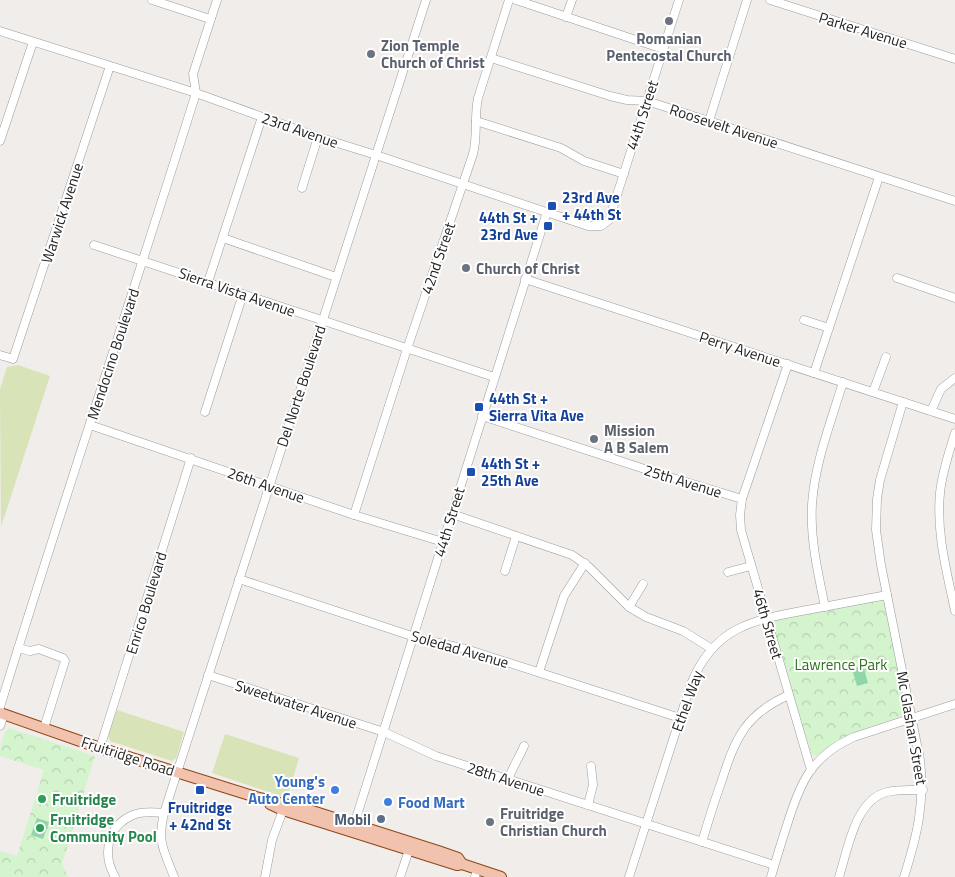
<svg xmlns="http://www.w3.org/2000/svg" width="955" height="877" font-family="'Titillium Web',sans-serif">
<defs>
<pattern id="park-crowns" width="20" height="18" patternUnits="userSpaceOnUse" patternTransform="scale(1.25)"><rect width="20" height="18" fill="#d4f4ce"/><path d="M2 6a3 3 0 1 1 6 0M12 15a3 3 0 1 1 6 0" fill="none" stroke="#b6d1b1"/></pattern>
</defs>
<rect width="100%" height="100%" fill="#f1edea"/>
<g fill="#d8e4b7">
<polygon points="18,365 50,376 1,527 0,389 7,367"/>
<polygon points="117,710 184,732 176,758 172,761 110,741 108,735"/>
<polygon points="225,734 299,758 287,798 212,773"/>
</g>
<g fill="url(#park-crowns)">
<path d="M879 599 882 600 885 603 906 713 902 716C872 726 841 735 817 756L812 755 771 624 775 620Z"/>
<path d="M9 728 95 756 62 864 68 877H0V851L17 856 44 770 0 756C0 746 2 734 9 728Z"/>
</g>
<g fill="#92d5aa">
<polygon points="863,665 868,683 857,686 852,669"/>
<polygon points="37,818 49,822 43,839 31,835"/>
</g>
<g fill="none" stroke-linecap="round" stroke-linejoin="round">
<defs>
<g id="minor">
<polyline points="152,0 210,19"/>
<polyline points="516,0 663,49"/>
<polyline points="770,0 955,59"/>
<polyline points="566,17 572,0"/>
<polyline points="0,31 196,93 318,137 376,155 588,226 601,226 609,220 679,0"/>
<polyline points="491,58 610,96 627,100 647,101 955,201"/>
<polyline points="476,121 561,148 584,161 624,174"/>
<polyline points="709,121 747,0"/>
<polyline points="0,141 33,42"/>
<polyline points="302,188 318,137"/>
<polyline points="223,238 336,277"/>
<polyline points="94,245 494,377"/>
<polyline points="897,278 955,298"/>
<polyline points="525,279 955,419"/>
<polyline points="208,282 262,117"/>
<polyline points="804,320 829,328"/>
<polyline points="0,355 13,359 110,66"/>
<polyline points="788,364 742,499 740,515 741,530 811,770"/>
<polyline points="814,373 879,177"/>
<polyline points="873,392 886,357"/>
<path d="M903 402 880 480 877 499 876 530 881 565 920 760C925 804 917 836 904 877"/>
<polyline points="931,411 941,389 955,378"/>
<polyline points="205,412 243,294"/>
<polyline points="482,416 663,475 742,499"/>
<polyline points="90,425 354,515 443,542"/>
<path d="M955 433C949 453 942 472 940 493 936 533 947 572 955 611"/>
<polyline points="452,514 572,555 589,567 629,607 646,617 683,631 712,649"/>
<path d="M354 515 407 349 473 154C478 135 474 116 478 98L509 0"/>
<polyline points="505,571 516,536"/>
<polyline points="728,572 751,566"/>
<polyline points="239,579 421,639 466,649 680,718"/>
<polyline points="629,607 643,584"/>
<path d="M825 607C818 573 810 539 812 504 815 462 831 422 843 382"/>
<polyline points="18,648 30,651 39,649 63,658 65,661 44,728"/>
<polyline points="539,672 564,596 585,563"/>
<polyline points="208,675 384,732 436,756 774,865"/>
<path d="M0 707C63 501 132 298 196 93L193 74 217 0"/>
<polyline points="0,726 4,714"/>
<polyline points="100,748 191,458"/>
<path d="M508 780C513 766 519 758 524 746"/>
<polyline points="588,805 593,785 591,766"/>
<polyline points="353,828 547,212"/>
<path d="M702 842C708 822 714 802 721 783 735 739 745 714 789 695"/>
<path d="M115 877C102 854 107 826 133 815 142 811 154 812 164 813"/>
<path d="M174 877C164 850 157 843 164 813L426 0"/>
<polyline points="265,877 272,840 283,810"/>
<polyline points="400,877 410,847"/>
<polyline points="475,877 477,869"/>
<path d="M629 877 691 684C714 627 752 620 807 610 834 605 860 600 887 595"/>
<path d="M771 877C776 860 781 843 787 825 800 783 811 756 854 737L955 704"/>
<path d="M839 877C848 849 855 800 887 792 898 789 911 790 923 790"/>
</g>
<g id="major">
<polyline points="0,713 100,748 227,788 256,797 309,810 438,851 458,858 462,864"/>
<polyline points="270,804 283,810 457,865 462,864 501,877"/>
</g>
</defs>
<use href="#minor" stroke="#9c9c9c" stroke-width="9"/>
<use href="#major" stroke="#8d4613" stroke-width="12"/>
<use href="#minor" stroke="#fff" stroke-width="8"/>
<use href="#major" stroke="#f1c3ae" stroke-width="10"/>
</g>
<g fill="#6b7280" stroke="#fff" stroke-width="2">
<circle cx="669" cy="21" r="5"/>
<circle cx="371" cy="54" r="5"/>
<circle cx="466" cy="268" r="5"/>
<circle cx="594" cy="439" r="5"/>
<circle cx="490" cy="822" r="5"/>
</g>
<g fill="#1a4fb4" stroke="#fff" stroke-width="2">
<rect x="547" y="201" width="10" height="10" rx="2.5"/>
<rect x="543" y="221" width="10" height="10" rx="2.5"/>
<rect x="474" y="402" width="10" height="10" rx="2.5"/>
<rect x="466" y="467" width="10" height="10" rx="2.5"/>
<rect x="195" y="785" width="10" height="10" rx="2.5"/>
</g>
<g fill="#3f7fe0" stroke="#fff" stroke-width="2">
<circle cx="335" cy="790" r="5"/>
<circle cx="388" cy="802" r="5"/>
</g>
<g fill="#2e9e5b" stroke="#fff" stroke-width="2">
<circle cx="42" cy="799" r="5"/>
<circle cx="40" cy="828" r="5"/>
</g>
<circle fill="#5c6f8a" stroke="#fff" stroke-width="2" cx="381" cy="819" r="5"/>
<g text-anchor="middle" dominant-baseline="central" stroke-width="4" stroke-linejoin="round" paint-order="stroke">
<g font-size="15" fill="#222" stroke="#fff">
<text transform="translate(863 30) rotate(17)">Parker Avenue</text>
<text transform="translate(642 115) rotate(-72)">44th Street</text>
<text transform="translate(724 126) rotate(18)">Roosevelt Avenue</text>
<text transform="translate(300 130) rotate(19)">23rd Avenue</text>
<text transform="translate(62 213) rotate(-72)">Warwick Avenue</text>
<text transform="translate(438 258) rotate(-71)">42nd Street</text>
<text transform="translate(237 292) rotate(19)">Sierra Vista Avenue</text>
<text transform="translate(740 349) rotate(18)">Perry Avenue</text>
<text transform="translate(113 354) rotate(-72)">Mendocino Boulevard</text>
<text transform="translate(301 386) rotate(-72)">Del Norte Boulevard</text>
<text transform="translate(683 481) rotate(17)">25th Avenue</text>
<text transform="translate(266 485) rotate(19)">26th Avenue</text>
<text transform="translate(449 522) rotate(-73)">44th Street</text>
<text transform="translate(146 603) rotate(-73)">Enrico Boulevard</text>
<text transform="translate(768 624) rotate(74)">46th Street</text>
<text transform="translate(460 649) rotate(16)">Soledad Avenue</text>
<text transform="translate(687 701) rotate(-70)">Ethel Way</text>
<text transform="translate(296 704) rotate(18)">Sweetwater Avenue</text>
<text transform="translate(912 728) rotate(80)">Mc Glashan Street</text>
<text transform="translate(128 756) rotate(18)">Fruitridge Road</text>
<text transform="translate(506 779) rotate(18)">28th Avenue</text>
</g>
<g font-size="15" font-weight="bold" fill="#5b616d" stroke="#fff" text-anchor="start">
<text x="669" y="38" text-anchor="middle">Romanian<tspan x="669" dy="17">Pentecostal Church</tspan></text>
<text x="381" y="45">Zion Temple<tspan x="381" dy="17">Church of Christ</tspan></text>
<text x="476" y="268">Church of Christ</text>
<text x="604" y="430">Mission<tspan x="604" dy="17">A B Salem</tspan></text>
<text x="500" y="813">Fruitridge<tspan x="500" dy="17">Christian Church</tspan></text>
</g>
<g font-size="15" font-weight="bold" fill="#164399" stroke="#fff" text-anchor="start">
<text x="562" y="197">23rd Ave<tspan x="562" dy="17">+ 44th St</tspan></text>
<text x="538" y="217" text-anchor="end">44th St +<tspan x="538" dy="17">23rd Ave</tspan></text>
<text x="489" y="398">44th St +<tspan x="489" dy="17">Sierra Vita Ave</tspan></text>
<text x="481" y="463">44th St +<tspan x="481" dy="17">25th Ave</tspan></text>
<text x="200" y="807" text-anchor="middle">Fruitridge<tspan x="200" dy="17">+ 42nd St</tspan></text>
</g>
<g font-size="15" fill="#2a751a" stroke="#fff">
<text x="841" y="664">Lawrence Park</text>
</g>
<g font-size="15" font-weight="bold" fill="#366cbe" stroke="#fff" text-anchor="end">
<text x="325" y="781">Young's<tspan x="325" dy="17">Auto Center</tspan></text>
<text x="398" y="802" text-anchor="start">Food Mart</text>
</g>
<g font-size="15" font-weight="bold" fill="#27864d" stroke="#fff" text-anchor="start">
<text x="52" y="799">Fruitridge</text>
<text x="50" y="819">Fruitridge<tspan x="50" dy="17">Community Pool</tspan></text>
</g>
<g font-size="15" font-weight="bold" fill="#4e5e75" stroke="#fff" text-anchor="end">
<text x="371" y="819">Mobil</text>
</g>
</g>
</svg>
